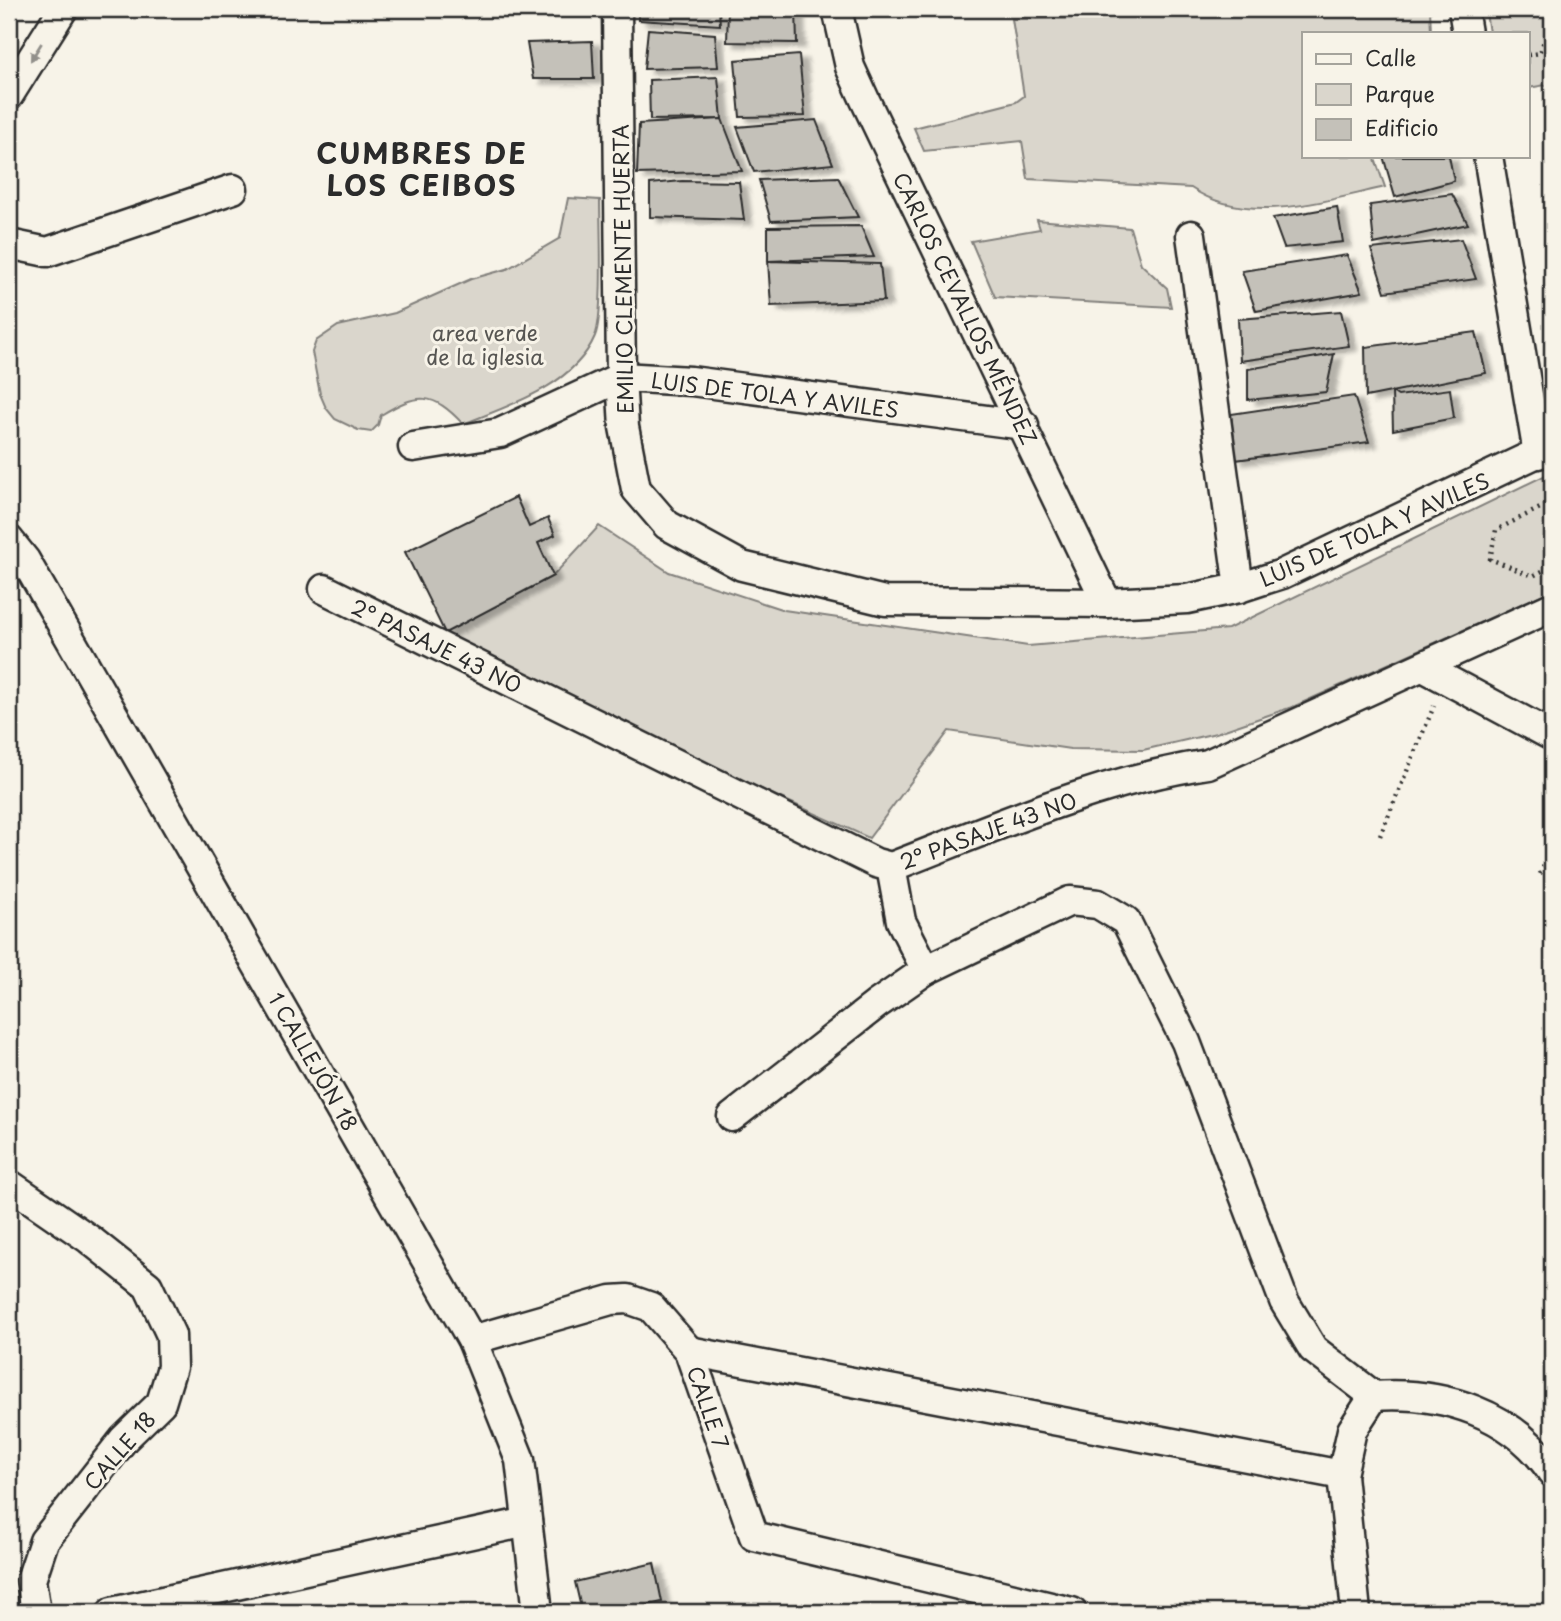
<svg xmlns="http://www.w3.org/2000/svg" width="1561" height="1621" font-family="'Playpen Sans',sans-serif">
<defs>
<filter id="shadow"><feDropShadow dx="8" dy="4.5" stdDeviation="2" flood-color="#0004"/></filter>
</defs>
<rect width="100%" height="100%" fill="#f7f3e8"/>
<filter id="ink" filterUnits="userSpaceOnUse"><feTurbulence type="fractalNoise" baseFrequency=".0143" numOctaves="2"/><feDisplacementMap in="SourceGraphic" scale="14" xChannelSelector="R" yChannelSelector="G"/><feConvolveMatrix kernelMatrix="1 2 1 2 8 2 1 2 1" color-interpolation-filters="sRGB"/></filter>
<g filter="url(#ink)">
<g fill="#dad6cc" stroke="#82807c" stroke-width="2">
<path d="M1120 9H1430L1431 33H1304V156H1374L1385 187C1324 201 1247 226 1191 188L1028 179 1022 141 924 151 914 128 1016 102 1024 96 1012 19 1084 18Z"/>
<polygon points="1505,9 1552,9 1552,84 1528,88 1528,33 1489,33 1486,12"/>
<path d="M568 198 600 200C600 228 604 315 595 336 574 386 508 406 463 424 433 392 418 392 381 415L378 425 371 432 358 430 335 419 326 408 320 394 312 352 316 341 338 326 395 313 471 279 507 269 560 238Z"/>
<polygon points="1037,220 1130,228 1141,264 1167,288 1171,307 995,297 971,241 1040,229"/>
<polygon points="1552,472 1552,590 1295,706 1216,733 1143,750 1070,749 949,731 869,838 576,705 445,633 553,576 599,526 669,572 784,610 1028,646 1228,629"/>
</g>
<g fill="#c4c1b9" stroke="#2b2b2b" stroke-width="2" filter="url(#shadow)">
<polygon points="638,9 719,9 720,25 638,20"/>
<polygon points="728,9 796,9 797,43 727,42"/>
<polygon points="648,29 715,34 718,67 644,69"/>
<polygon points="592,41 594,79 533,79 527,43"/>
<polygon points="799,55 805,116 740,117 735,60"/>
<polygon points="718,77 722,119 650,120 649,80"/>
<polygon points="722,119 742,171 637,174 639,124"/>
<polygon points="816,120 833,164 754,172 737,127"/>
<polygon points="1383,156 1449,156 1454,181 1395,197"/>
<polygon points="838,177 858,217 771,221 759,180"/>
<polygon points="682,181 739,182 744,220 650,217 650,184"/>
<polygon points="1452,194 1468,224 1374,244 1370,205"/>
<polygon points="1337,207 1343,242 1284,248 1273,218"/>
<polygon points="861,226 874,257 768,261 768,227"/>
<polygon points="1461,239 1476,279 1385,292 1371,249"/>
<polygon points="1347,255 1362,292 1256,311 1242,271"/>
<polygon points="768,261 880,264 884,301 771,306"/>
<polygon points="1341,311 1349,346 1240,361 1238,319"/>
<polygon points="1476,332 1486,373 1366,397 1365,347"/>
<polygon points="1334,354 1326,392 1248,400 1248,369"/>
<polygon points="1450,389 1454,418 1393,430 1392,392 1398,396"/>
<polygon points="1354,396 1369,442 1235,460 1231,414"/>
<polygon points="516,497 529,527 548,518 555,535 538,543 553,576 445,633 405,552"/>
<polygon points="654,1563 662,1602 618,1612 582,1612 575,1582"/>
</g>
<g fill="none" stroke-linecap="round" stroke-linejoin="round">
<defs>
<g id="street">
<polyline points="617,9 621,377 624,427 636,489 667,525 742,566 885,601 1107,603 1187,599 1239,588 1282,574 1552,446"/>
<polyline points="837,9 850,67 865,100 1107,603"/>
<polyline points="1463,9 1467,33"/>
<polyline points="9,95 63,9"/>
<polyline points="1488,156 1538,454"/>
<polyline points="1191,235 1239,588"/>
<polyline points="9,244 47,252 233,189"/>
<polyline points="413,447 500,433 621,377 691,381 1024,425"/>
<polyline points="9,540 25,560 472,1340 520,1460 538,1612"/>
<path d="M324 589 876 863 891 867C995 827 1097 781 1208 764L1552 607"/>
<polyline points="1423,667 1552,736"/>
<path d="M891 867 901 921 926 970 1070 901 1098 904 1126 921 1186 1042 1284 1301 1313 1349 1374 1396C1442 1391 1513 1413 1552 1472"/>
<polyline points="732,1117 877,1004 926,970"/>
<polyline points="9,1184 89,1239 148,1286 171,1335 172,1367 161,1403 124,1439 44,1541 31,1580 36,1612"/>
<polyline points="472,1340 611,1300 628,1299 651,1307 689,1351 754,1536 1072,1612"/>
<polyline points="689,1351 1342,1475"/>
<polyline points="112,1612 527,1522"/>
<polyline points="1356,1612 1342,1475 1352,1430 1374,1396"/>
</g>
</defs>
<use href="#street" stroke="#2b2b2b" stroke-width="33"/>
<g stroke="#2b2b2b" stroke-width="4.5" stroke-dasharray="2 5" stroke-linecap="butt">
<polyline points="1528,55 1540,53 1546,34 1552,30"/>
<polyline points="1552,502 1496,530 1490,559 1533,576 1552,566"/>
<polyline points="1380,836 1434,706"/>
<polyline points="1540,874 1552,848"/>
</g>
<use href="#street" stroke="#f7f3e8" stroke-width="28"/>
</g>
<defs><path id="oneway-solid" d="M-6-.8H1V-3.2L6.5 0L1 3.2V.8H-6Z" transform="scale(1.75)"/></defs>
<use fill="#918f8a" href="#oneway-solid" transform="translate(36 52) rotate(122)"/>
</g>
<g text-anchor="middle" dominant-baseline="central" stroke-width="6" stroke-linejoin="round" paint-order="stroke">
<g font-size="21" fill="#2b2b2b" stroke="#f7f3e8">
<text transform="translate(622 269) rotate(-91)">EMILIO CLEMENTE HUERTA</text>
<text transform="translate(966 308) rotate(64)">CARLOS CEVALLOS MÉNDEZ</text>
<text transform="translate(775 394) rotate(7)">LUIS DE TOLA Y AVILES</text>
<text transform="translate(1374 529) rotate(-24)">LUIS DE TOLA Y AVILES</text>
<text transform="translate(437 645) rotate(26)">2° PASAJE 43 NO</text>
<text transform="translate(988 830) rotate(-20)">2° PASAJE 43 NO</text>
<text transform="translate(314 1061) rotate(60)">1 CALLEJÓN 18</text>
<text transform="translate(709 1407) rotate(71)">CALLE 7</text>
<text transform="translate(119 1450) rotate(-49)">CALLE 18</text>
</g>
<g font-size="21" fill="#575653" stroke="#f7f3e8">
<text x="485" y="332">area verde<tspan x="485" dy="24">de la iglesia</tspan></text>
</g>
<g font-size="28" font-weight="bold" letter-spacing="2" fill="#2b2b2b" stroke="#f7f3e8">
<text x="422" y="152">CUMBRES DE<tspan x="422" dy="32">LOS CEIBOS</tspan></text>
</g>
</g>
<rect width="1561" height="1621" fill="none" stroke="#f7f3e8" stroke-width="35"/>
<rect x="18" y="18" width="1526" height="1586" fill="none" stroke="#2b2b2b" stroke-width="2.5" filter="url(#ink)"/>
<rect x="1302" y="32" width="228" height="126" fill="#f7f3e8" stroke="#a5a39c" stroke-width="2"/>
<rect x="1316" y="54" width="35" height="10" fill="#f7f3e8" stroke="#a5a39c" stroke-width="2"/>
<text x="1365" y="66" font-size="21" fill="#2b2b2b">Calle</text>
<rect x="1316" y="84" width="35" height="21" fill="#dad6cc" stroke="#a5a39c" stroke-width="2"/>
<text x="1365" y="102" font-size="21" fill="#2b2b2b">Parque</text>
<rect x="1316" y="119" width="35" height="21" fill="#c4c1b9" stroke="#a5a39c" stroke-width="2"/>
<text x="1365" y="136" font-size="21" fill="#2b2b2b">Edificio</text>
</svg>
